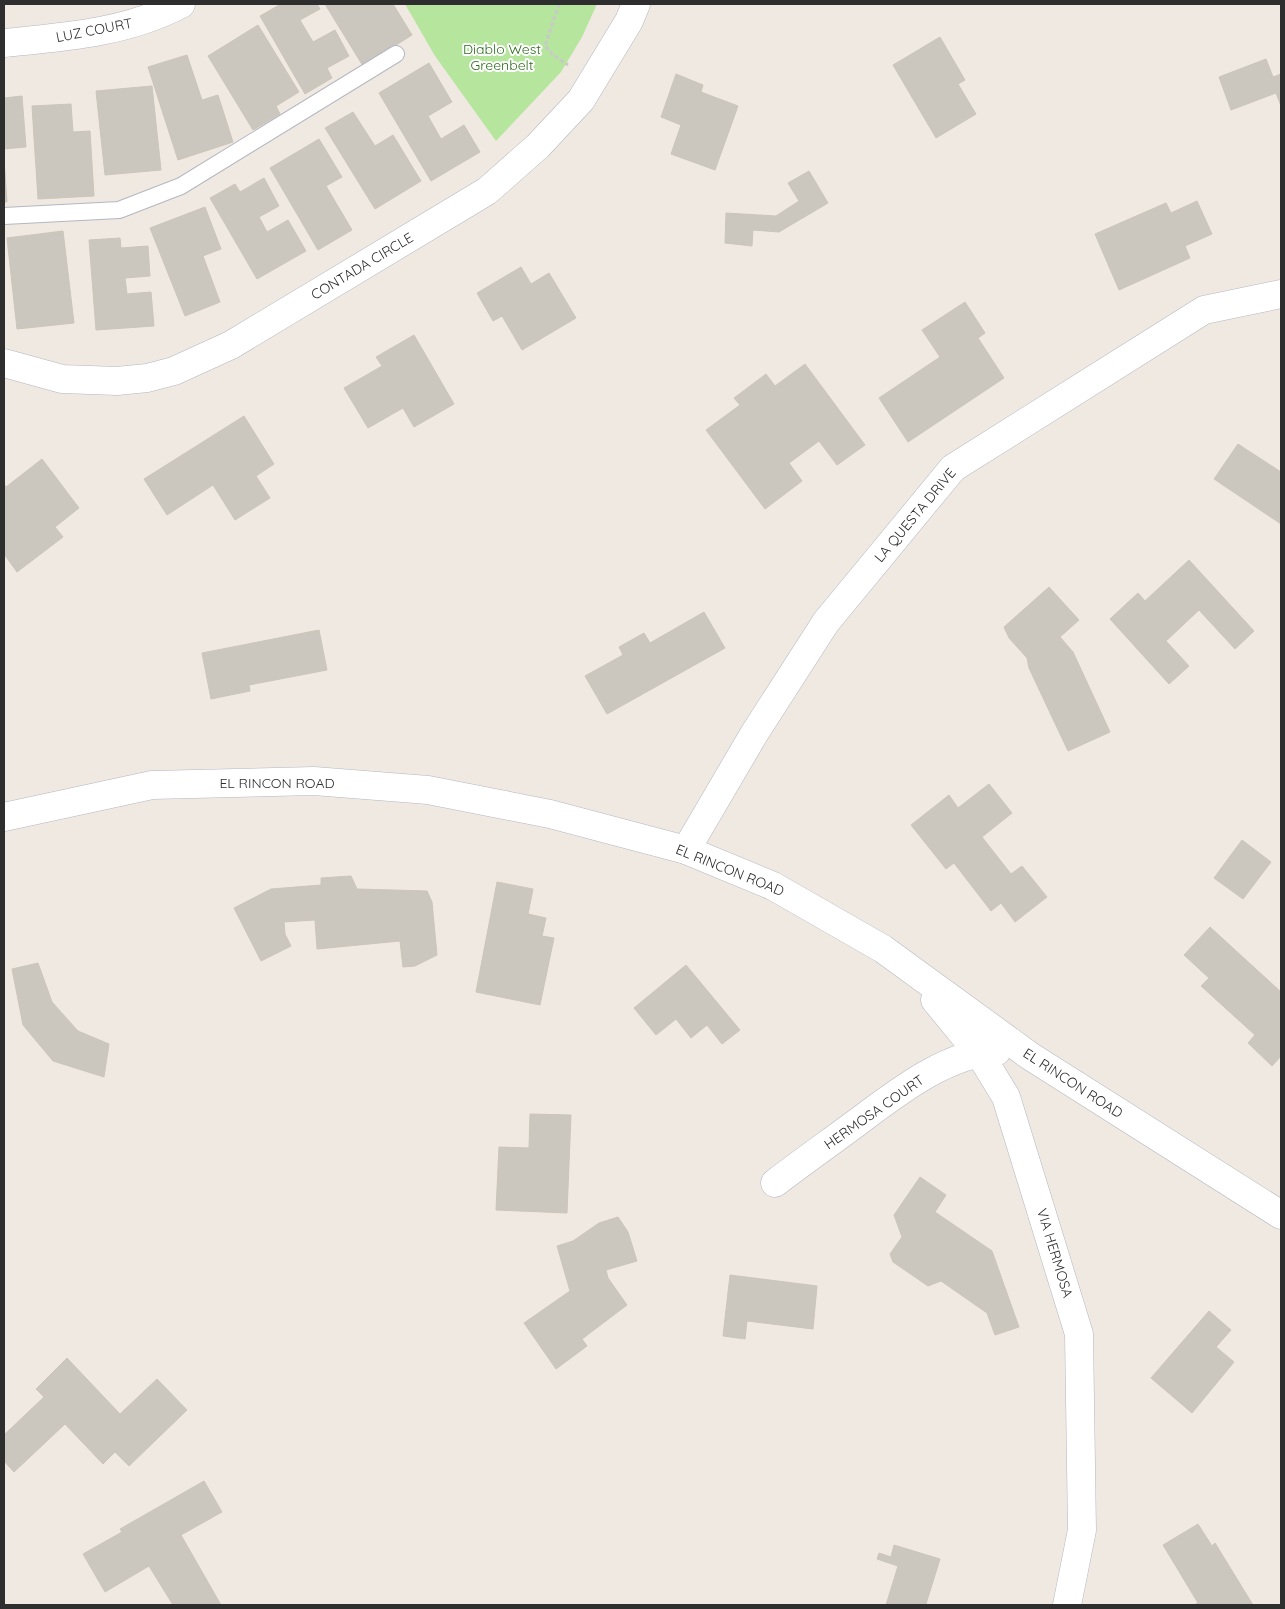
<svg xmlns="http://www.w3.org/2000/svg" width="1285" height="1609" font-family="Quicksand,sans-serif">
<rect width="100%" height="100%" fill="#efe9e1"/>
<polygon fill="#b6e59e" points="405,4 597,4 582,37 561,72 496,141 435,56"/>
<g fill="#cbc7bf" stroke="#cbc5ba">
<polygon points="281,4 317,4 320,9 300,20 313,42 335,30 349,56 327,68 332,78 305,94 260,16"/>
<polygon points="325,4 393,4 412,35 363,66"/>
<polygon points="258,25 299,92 276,106 280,114 253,130 208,56"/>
<polygon points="940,37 965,80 958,84 976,114 936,138 893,65"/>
<polygon points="187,55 202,100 218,95 233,142 178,160 148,67"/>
<polygon points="1266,59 1273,77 1281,74 1281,106 1276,93 1231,110 1219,77"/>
<polygon points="429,63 452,102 428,116 441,139 464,125 480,152 431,181 379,93"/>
<polygon points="676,74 703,85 701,92 738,106 715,170 671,154 681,125 661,117"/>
<polygon points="152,86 161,170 105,175 96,91"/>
<polygon points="22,96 26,147 4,149 4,98"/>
<polygon points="71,104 73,132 90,131 94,196 38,199 32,106"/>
<polygon points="353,112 375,146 393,135 421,181 375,209 325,128"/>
<polygon points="319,139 342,177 326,186 352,230 318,250 270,168"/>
<polygon points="4,159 7,202 4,202"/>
<polygon points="809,171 828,203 779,232 753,230 752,246 725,243 726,213 776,216 799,201 788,183"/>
<polygon points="264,178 279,206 259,217 267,232 288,220 306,251 257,279 210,198 235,184 240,192"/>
<polygon points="1197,201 1212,234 1185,246 1190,258 1119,290 1095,234 1166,203 1171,213"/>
<polygon points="205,207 221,249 203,256 220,302 185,316 150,228"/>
<polygon points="63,231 74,323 17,329 7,238"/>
<polygon points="120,238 121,248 148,246 150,276 125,278 127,294 151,292 154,326 96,330 89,240"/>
<polygon points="521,267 531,284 549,273 576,318 522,350 502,316 493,321 477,293"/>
<polygon points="965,302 985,333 978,338 1004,378 908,442 879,398 940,357 922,330"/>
<polygon points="414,335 454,404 414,427 403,408 368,428 344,388 382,366 376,357"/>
<polygon points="805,364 865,445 837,465 819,441 789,463 802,481 765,509 706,430 740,405 734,398 766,374 775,386"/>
<polygon points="244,416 274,464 256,476 270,498 235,520 213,485 167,515 144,479"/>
<polygon points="1238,444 1281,472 1281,524 1214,479"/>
<polygon points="42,459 79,508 55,527 63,537 17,572 4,554 4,484 6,487"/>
<polygon points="1189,560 1254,631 1235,649 1199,610 1166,641 1189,666 1169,684 1110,619 1138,593 1145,601"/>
<polygon points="1049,587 1079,620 1060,637 1073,652 1110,732 1068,751 1029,668 1027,658 1009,638 1004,627"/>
<polygon points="704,612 725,648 607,714 585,676 623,655 619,647 644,633 650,643"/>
<polygon points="319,630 327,670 249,685 250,691 211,699 202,653"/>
<polygon points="989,784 1012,813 982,837 1011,874 1022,866 1047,897 1015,922 1001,903 991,911 954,863 946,869 911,825 949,795 958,808"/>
<polygon points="1242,840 1271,862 1243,899 1214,878"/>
<polygon points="351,876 357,889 427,891 432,902 437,955 415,966 403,967 400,941 317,949 315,920 284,922 285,934 291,946 261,961 234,908 271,889 321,885 321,878"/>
<polygon points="497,882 533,889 528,914 546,918 542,936 554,938 540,1005 476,992"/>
<polygon points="1210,927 1281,992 1281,1056 1272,1066 1248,1043 1255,1035 1201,986 1209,978 1184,955"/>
<polygon points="38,963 52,1002 78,1031 109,1044 104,1077 53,1061 23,1025 12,969"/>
<polygon points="686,965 740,1030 722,1044 707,1025 691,1038 676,1019 656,1035 634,1008"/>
<polygon points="530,1114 571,1115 567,1213 496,1210 499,1147 529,1148"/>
<polygon points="920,1177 946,1195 935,1212 992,1251 1019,1327 995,1335 987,1313 941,1281 928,1286 893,1262 890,1254 902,1237 894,1215"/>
<polygon points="618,1217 628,1232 637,1261 606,1270 608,1278 627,1305 582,1339 587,1346 556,1369 524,1323 570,1291 557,1246 573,1241 599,1223"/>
<polygon points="730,1275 817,1286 813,1329 747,1321 745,1339 723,1336"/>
<polygon points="1209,1311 1231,1330 1216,1347 1234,1362 1192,1413 1151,1378"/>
<polygon points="67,1358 120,1414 157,1379 187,1410 129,1466 115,1452 103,1464 65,1424 14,1472 4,1461 4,1435 44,1397 36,1389"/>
<polygon points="204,1481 222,1512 181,1535 221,1605 173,1605 149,1566 105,1592 83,1554 122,1532 120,1529"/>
<polygon points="1198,1524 1212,1546 1215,1543 1253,1605 1194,1605 1198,1603 1163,1545"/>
<polygon points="894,1545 940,1559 926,1604 928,1605 886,1605 898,1566 877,1559 879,1553 891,1557"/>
</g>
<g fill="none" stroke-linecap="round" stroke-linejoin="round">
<defs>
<polyline id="lane" points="4,216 119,210 181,186 396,54"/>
<g id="street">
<path d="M4 43C64 37 126 33 181 4"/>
<polyline points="4,363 62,379 117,381 147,378 174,371 231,345 487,191 538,146 581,100 629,21 636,4"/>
<polyline points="4,817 152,785 314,781 428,790 550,814 686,850 773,886 883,949 1030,1056 1281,1215"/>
<polyline points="686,850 754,734 826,622 953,468 1204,310 1281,294"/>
<polyline points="935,1000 981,1056 1006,1097 1079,1334 1082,1530 1067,1605"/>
<path d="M775 1183C801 1163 828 1144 855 1124 894 1095 946 1053 997 1051"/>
</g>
</defs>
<use href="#lane" stroke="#b4b7c1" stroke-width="18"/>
<use href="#street" stroke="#b4b7c1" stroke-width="29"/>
<polyline stroke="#c9c9c9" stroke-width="3" stroke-dasharray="4 2.5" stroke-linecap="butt" points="559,4 545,46 552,54 568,65"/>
<use href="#lane" stroke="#fff" stroke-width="16"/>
<use href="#street" stroke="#fff" stroke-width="28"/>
</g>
<g text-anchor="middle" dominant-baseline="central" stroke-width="4" stroke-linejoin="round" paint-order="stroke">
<g font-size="14" fill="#2e2e2e" stroke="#fff">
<text transform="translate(94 30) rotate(-11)">LUZ COURT</text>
<text transform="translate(362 266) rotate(-31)">CONTADA CIRCLE</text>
<text transform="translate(915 515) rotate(-50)">LA QUESTA DRIVE</text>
<text x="277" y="783">EL RINCON ROAD</text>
<text transform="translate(730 870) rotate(22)">EL RINCON ROAD</text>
<text transform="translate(1073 1083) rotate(33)">EL RINCON ROAD</text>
<text transform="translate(874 1112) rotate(-35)">HERMOSA COURT</text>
<text transform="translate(1055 1253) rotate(73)">VIA HERMOSA</text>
</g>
<g font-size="14" fill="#2c6e1b" stroke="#fff">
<text x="502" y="49">Diablo West<tspan x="502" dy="16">Greenbelt</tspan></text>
</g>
</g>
<rect width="1285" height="1609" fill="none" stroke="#2e2e2e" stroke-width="10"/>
</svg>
